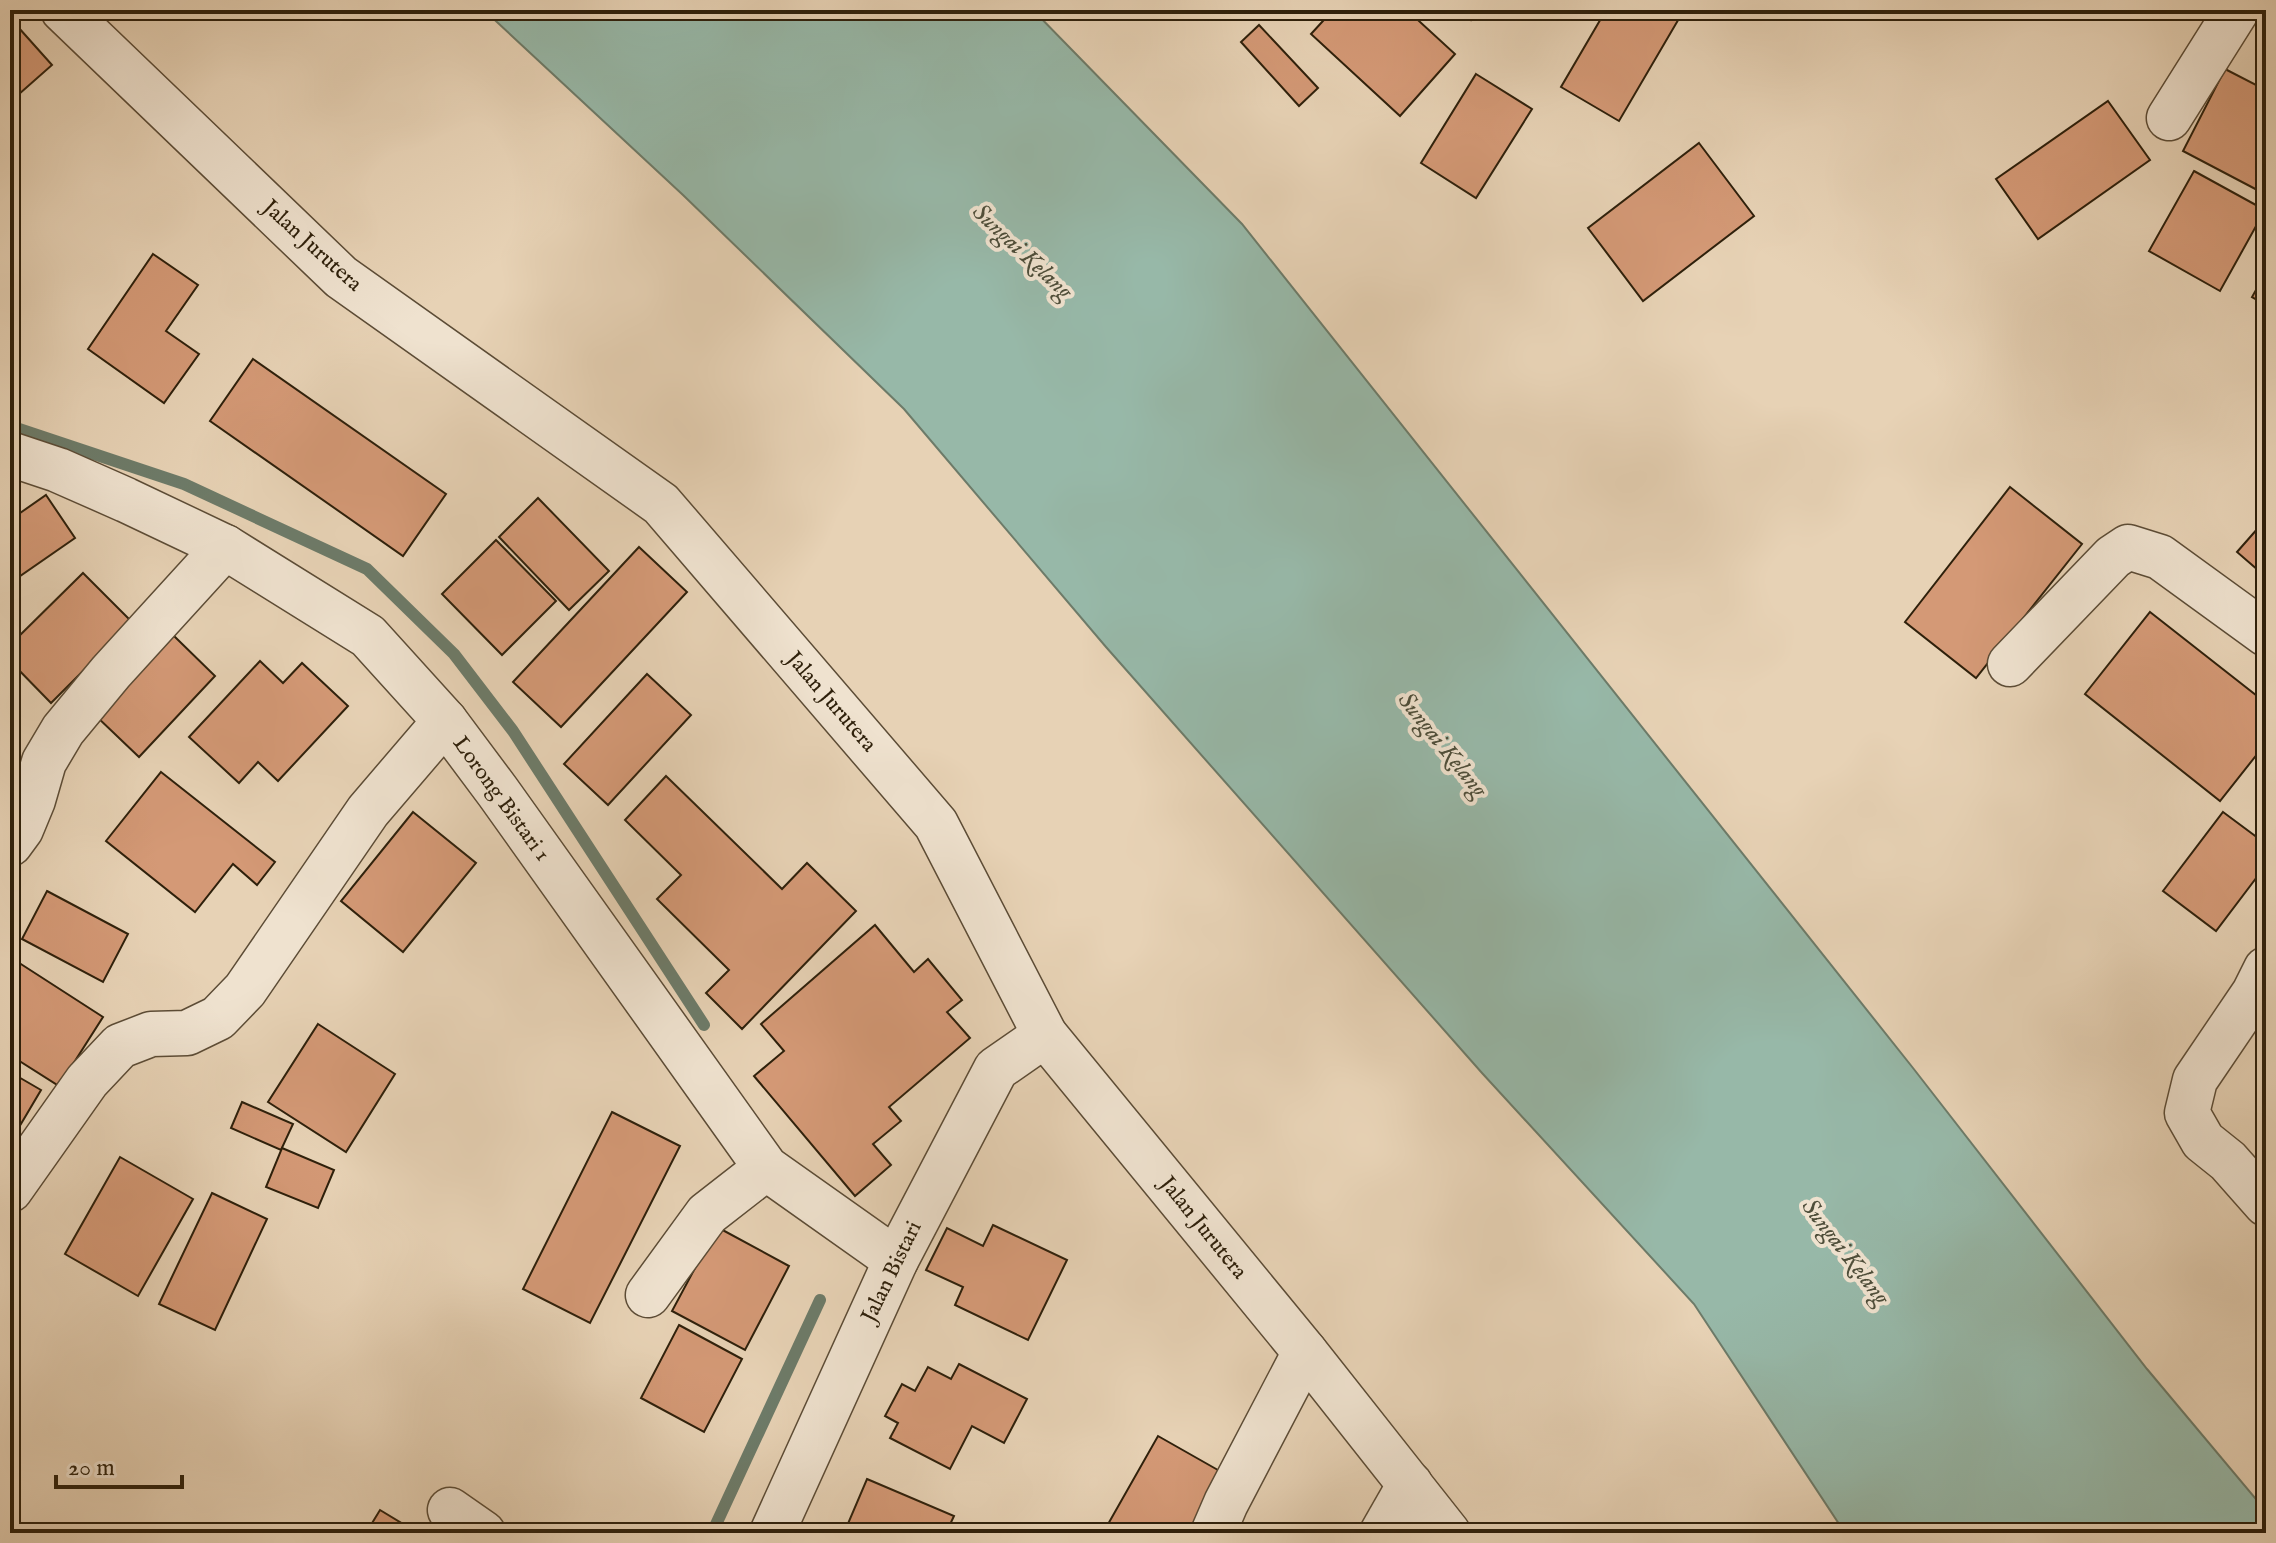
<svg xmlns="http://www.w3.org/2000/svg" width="2276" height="1543" font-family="'IM FELL English',serif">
<rect width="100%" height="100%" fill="#e7d2b5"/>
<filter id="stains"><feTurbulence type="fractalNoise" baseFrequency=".0025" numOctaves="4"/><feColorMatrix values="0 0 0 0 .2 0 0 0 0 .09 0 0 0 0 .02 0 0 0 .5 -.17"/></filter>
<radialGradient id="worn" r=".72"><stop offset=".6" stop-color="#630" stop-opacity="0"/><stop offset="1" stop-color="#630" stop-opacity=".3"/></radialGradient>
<polygon fill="#97b8a8" stroke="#6d7b69" stroke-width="2" points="484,10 1033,10 1242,224 1913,1068 2147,1369 2266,1511 2266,1533 1845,1533 1694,1304 1482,1073 1106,647 904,409 683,195"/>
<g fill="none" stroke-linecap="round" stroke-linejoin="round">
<g stroke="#6d7b69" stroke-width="12">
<polyline points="10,426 184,484 367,569 454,654 513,731 704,1025"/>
<polyline points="712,1533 820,1300"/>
</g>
</g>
<g fill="#d49976" stroke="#2e200b" stroke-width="2">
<polygon points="1333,10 1356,10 1361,14 1365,10 1407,10 1455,54 1400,116 1311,34"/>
<polygon points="1460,10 1480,10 1471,20"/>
<polygon points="1606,10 1684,10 1619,121 1561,87"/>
<polygon points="10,18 52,65 10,102"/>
<polygon points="1259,25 1318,88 1299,106 1241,42"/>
<polygon points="2225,69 2266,90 2266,186 2263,193 2183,151"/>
<polygon points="1476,74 1532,109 1476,198 1421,163"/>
<polygon points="2108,101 2150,160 2038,239 1996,179"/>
<polygon points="1699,143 1754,216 1643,301 1588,228"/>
<polygon points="2194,171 2265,210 2220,291 2149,251"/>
<polygon points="153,254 198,285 166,331 199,354 164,403 88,349"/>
<polygon points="2266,272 2266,305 2252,297"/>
<polygon points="253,359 446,494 403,556 210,421"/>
<polygon points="2010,487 2082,544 1976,678 1905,622"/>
<polygon points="46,495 75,538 10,583 10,520"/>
<polygon points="538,498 609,571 569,610 499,537"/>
<polygon points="2266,519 2266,577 2237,552"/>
<polygon points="496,540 556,601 502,655 442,594"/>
<polygon points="639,547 687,592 561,727 513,682"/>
<polygon points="83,573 132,622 51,703 10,661 10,645"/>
<polygon points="2150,612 2266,703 2266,743 2220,801 2085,694"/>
<polygon points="173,635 215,676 139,757 96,716"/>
<polygon points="260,661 283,683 302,663 348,706 278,781 258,762 239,783 189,737"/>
<polygon points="647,674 691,715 608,805 564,764"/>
<polygon points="161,772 275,862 257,885 233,864 195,912 106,841"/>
<polygon points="666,776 782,889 807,863 856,911 742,1029 706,993 729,970 657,899 681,875 625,820"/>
<polygon points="413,812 476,863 403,952 341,901"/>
<polygon points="2223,812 2266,844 2266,865 2216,931 2163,891"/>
<polygon points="47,891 128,934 103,982 22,939"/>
<polygon points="875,925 914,972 928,959 962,1000 947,1012 970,1038 889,1107 901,1121 873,1144 891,1165 855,1196 754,1076 784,1051 761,1024"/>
<polygon points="10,957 103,1017 59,1086 10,1055"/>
<polygon points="318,1024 395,1074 346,1152 268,1102"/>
<polygon points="10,1072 41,1090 15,1134 10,1132"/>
<polygon points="242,1102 293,1124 281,1150 231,1128"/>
<polygon points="612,1112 680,1146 590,1323 523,1289"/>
<polygon points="282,1148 334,1170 318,1208 266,1187"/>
<polygon points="120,1157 193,1199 138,1296 65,1254"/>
<polygon points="212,1193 267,1219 215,1330 159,1304"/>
<polygon points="993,1225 1067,1260 1028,1340 955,1305 963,1287 926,1270 947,1228 983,1246"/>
<polygon points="717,1227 789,1266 745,1350 672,1311"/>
<polygon points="679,1325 742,1359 704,1432 641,1398"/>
<polygon points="959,1364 1027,1399 1004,1443 972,1426 950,1469 890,1438 898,1423 885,1416 902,1384 915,1391 928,1367 951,1379"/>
<polygon points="1158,1436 1232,1478 1200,1533 1103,1533"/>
<polygon points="867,1479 954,1516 946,1533 844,1533"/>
<polygon points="380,1510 418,1533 366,1533"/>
</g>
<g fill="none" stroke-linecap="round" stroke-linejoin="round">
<defs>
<g id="minor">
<polyline points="63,10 341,277 661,504 936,824 1045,1035 1305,1352 1448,1533"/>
<polyline points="2169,118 2237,10"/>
<polyline points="10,454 58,470 126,500 225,547 368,636 445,721 498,792 766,1168 896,1260"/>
<polyline points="2010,664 2113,557 2128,547 2160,557 2266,634"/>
<polyline points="10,844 21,829 33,800 44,762 63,730 111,672 225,547"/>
<polyline points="2266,969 2254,993 2195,1080 2187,1113 2203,1141 2228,1161 2266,1204"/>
<polyline points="10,1190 87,1081 120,1046 151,1034 187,1033 218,1018 245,990 368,811 445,721"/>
<polyline points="648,1295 707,1214 766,1168"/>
<polyline points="450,1510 483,1533"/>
<polyline points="772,1533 896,1260 996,1069 1045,1035"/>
<polyline points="1213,1533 1226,1503 1305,1352"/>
<polyline points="1382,1533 1410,1484"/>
</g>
</defs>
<use href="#minor" stroke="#5c4c36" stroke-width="47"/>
<use href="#minor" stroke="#efe2cf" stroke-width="44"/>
</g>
<g text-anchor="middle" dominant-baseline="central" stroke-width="8" stroke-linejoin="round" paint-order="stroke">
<g font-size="22" fill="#2e200b" stroke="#efe2cf">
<text transform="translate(312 246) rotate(42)">Jalan Jurutera</text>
<text transform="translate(831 702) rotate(49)">Jalan Jurutera</text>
<text transform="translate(501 799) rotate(54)">Lorong Bistari 1</text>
<text transform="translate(1203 1228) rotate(51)">Jalan Jurutera</text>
<text transform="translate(892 1272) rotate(-64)">Jalan Bistari</text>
</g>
<g font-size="24" font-style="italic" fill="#4e4e3a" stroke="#efe2cf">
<text transform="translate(1022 252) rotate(43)">Sungai Kelang</text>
<text transform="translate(1442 745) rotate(51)">Sungai Kelang</text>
<text transform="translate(1845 1252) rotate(52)">Sungai Kelang</text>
</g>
</g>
<rect width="2276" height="1543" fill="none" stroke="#e7d2b5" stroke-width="40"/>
<rect x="12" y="12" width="2252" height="1519" fill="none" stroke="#2e200b" stroke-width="4"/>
<rect x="20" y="20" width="2236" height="1503" fill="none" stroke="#2e200b" stroke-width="2"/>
<path d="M56 1475v12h126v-12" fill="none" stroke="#2e200b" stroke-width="4"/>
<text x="68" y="1475" font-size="24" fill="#2e200b" stroke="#efe2cf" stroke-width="6" paint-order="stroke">20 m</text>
<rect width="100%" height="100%" filter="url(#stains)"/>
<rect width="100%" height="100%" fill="url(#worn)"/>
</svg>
